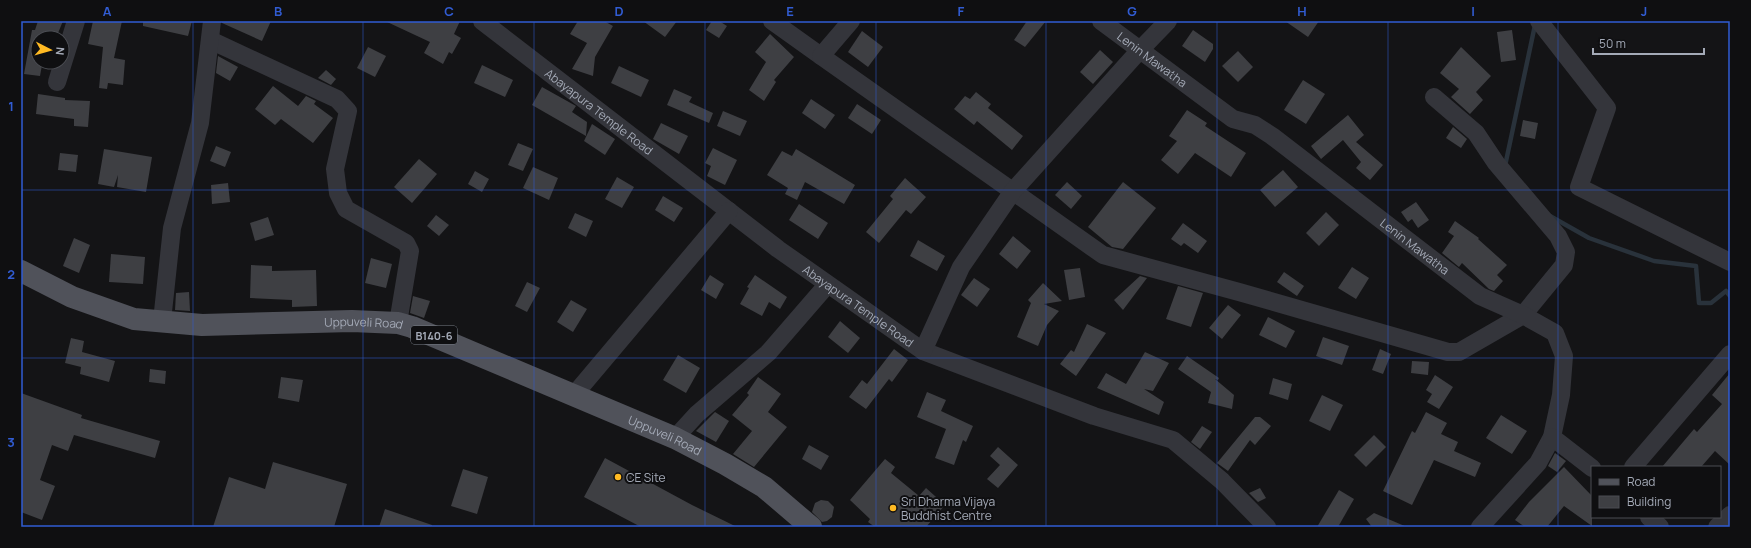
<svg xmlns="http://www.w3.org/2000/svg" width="1751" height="548" font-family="Manrope,sans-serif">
<rect width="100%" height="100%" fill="#141416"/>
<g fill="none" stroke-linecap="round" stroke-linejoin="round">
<g stroke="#29323b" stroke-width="4.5">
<polyline points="1505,166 1535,25"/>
<polyline points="1550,216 1589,238 1654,261 1696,266 1699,303 1711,303 1726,291 1730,296"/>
</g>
</g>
<g fill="#3e3f43">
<polygon points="38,21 63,21 56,38 38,38 38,64 42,65 40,76 24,74 32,30 35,30"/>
<polygon points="93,21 122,21 114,58 125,60 123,85 108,83 107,89 99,88 103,47 88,44"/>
<polygon points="143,21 192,21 188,36 143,26"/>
<polygon points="222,21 271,21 262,41 222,23"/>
<polygon points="385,21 460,21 454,34 461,38 452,54 449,52 443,64 424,53 430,42"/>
<polygon points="578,21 604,21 613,26 595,57 593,76 572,69 587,43 570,34"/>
<polygon points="643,21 677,21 665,37"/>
<polygon points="712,21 719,21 727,26 719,38 706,30"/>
<polygon points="1027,21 1046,21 1025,47 1014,40"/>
<polygon points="1285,21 1319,21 1308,37"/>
<polygon points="1193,30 1213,44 1213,49 1205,62 1182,46"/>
<polygon points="1512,30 1516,60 1501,62 1497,32"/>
<polygon points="862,31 883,47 868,67 848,52"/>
<polygon points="770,34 794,57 774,80 776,82 764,101 749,90 766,62 755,52"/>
<polygon points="368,47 386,56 375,77 357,68"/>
<polygon points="1461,47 1491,76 1476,92 1483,100 1470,114 1451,97 1459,89 1440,73"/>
<polygon points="1100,50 1113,62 1093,84 1080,72"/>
<polygon points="1238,51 1253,67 1238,82 1222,66"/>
<polygon points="218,56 238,67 230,81 216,73"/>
<polygon points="482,65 513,80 505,97 474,83"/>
<polygon points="619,66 649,80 641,97 611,83"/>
<polygon points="326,70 336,79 331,85 318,78"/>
<polygon points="1303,80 1325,94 1306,124 1284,110"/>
<polygon points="273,86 298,106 306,96 316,101 314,104 333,118 313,143 281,119 275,125 255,109"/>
<polygon points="542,87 576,106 572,112 587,122 586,136 532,105"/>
<polygon points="674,89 692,97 689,102 713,113 709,123 667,105"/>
<polygon points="976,92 991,104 988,108 1023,136 1012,150 977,121 974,125 954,109 965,96 970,99"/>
<polygon points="38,94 65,98 65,100 90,101 88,127 74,126 74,119 36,114"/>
<polygon points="811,99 835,115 825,129 802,113"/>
<polygon points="857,104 881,120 872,134 848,118"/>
<polygon points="1187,110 1207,123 1205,126 1246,153 1231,177 1195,153 1178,174 1161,160 1177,141 1169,136"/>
<polygon points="723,111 747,121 740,136 717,126"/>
<polygon points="1348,115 1364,135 1356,142 1383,165 1370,180 1356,168 1361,162 1343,140 1321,159 1311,146"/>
<polygon points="1523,120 1538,123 1535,139 1520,136"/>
<polygon points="661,123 688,136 679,154 653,139"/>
<polygon points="592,124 615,139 605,155 584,141"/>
<polygon points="1453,127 1467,139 1461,148 1446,138"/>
<polygon points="518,143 533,149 523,171 508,165"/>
<polygon points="216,146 231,152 225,167 210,161"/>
<polygon points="713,148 737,160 725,185 707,176 711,166 705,163"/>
<polygon points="104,149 152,157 146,192 117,187 118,175 114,187 98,184"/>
<polygon points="796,149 855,185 844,204 805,182 797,200 785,194 788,188 767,175 782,151 792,156"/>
<polygon points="60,153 78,155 76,172 58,170"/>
<polygon points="419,159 437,174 412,203 394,187"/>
<polygon points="533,167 558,178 549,200 523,188"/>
<polygon points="1283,170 1298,187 1275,207 1260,190"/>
<polygon points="475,171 489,179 482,192 468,184"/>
<polygon points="617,177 634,187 622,208 605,199"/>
<polygon points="905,178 926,197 911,214 906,210 879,243 866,232 893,199 890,196"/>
<polygon points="1067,182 1082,196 1071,209 1055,195"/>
<polygon points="1123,182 1156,208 1123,249 1112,247 1088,227"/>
<polygon points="228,183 230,202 212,204 211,185"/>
<polygon points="663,196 683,208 674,222 655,210"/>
<polygon points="1416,202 1429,220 1418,228 1412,219 1408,222 1401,212"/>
<polygon points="799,204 828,223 818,239 789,220"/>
<polygon points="1326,212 1339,225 1319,246 1306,233"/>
<polygon points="575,213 593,221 586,237 568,228"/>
<polygon points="436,215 449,225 439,236 427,226"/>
<polygon points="268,217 274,235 255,241 250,223"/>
<polygon points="1455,221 1479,238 1478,239 1507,265 1497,275 1503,281 1494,291 1489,289 1462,263 1459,267 1442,253 1454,236 1448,232"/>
<polygon points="1183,223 1207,241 1198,253 1184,243 1181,246 1171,239"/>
<polygon points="1013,236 1031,251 1017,269 999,254"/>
<polygon points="74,238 90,245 79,273 63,266"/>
<polygon points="918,240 945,256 937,271 910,256"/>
<polygon points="111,254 145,257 143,284 109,282"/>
<polygon points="371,258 392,264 386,288 365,283"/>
<polygon points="251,265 272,266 272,271 316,270 317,306 292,307 292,300 250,298"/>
<polygon points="1352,267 1369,278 1356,299 1338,288"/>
<polygon points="1080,268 1085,297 1069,300 1064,270"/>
<polygon points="1284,272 1304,286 1297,296 1277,282"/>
<polygon points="710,275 724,284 716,299 701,290"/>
<polygon points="755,275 787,297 780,309 769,302 762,316 740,304 749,288 747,287"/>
<polygon points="1140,276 1147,278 1123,310 1114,300"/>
<polygon points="974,278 990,289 977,307 961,295"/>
<polygon points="527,282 540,288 527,312 515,306"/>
<polygon points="1043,283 1062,301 1044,304 1059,311 1047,325 1038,346 1017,337 1031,303 1028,300"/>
<polygon points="1178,286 1203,293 1191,327 1166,319"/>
<polygon points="189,292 190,311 175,310 176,293"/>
<polygon points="413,296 430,301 424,318 410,313"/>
<polygon points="571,300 587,309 573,332 557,322"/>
<polygon points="1228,305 1241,315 1222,339 1209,328"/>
<polygon points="1268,317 1295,331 1286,348 1259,335"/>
<polygon points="840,321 860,338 848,353 828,337"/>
<polygon points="1087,324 1106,333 1076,376 1060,364 1071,350 1074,352"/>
<polygon points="1323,337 1349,346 1342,365 1316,356"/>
<polygon points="71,338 84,341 82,352 115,361 109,382 80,374 81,367 65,363"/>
<polygon points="894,349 908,360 892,382 889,379 866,409 849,397 862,380 867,384"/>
<polygon points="1380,349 1391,354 1383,374 1372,370"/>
<polygon points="1145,352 1169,363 1153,391 1144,389 1164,402 1159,415 1097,388 1106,373 1126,384"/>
<polygon points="678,355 700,368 686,393 663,380"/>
<polygon points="1187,356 1219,378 1218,380 1215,379 1234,395 1232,409 1208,403 1211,392 1178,369"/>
<polygon points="1412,361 1429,362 1428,375 1411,373"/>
<polygon points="150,369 166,371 165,384 149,382"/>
<polygon points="1730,373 1730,465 1715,451 1701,467 1662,467 1694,429 1697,432 1722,404 1712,395"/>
<polygon points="1435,375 1453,387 1439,409 1427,402 1432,394 1426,390"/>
<polygon points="281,377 303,380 299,402 278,398"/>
<polygon points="758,377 781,394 768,412 787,427 754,467 733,454 752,431 732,415 749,395 747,393"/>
<polygon points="1273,378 1292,384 1288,400 1269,394"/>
<polygon points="927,392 946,400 941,411 973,426 966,442 963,440 954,465 935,458 946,429 917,417"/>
<polygon points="21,393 82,415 81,418 160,441 155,458 74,435 68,451 52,445 40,480 55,486 42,520 21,512"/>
<polygon points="1322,395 1343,405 1330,431 1309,421"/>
<polygon points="715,412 729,421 716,442 696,431"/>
<polygon points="1426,412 1447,423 1441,434 1458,442 1454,451 1481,463 1475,477 1434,460 1412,505 1383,491 1412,431 1415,433"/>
<polygon points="1501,415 1527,431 1512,454 1486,438"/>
<polygon points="1255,417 1260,417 1271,426 1255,445 1250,440 1228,471 1217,463"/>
<polygon points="1202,426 1212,432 1200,449 1191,442"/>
<polygon points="1374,435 1386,447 1366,467 1354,455"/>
<polygon points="809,445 829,456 821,470 802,459"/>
<polygon points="998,447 1018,465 998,488 987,479 1000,465 990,456"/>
<polygon points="1555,453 1566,461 1557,472 1548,466"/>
<polygon points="605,458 692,505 737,527 641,527 584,497"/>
<polygon points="885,459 895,467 891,473 919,496 926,488 945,505 926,527 875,527 868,522 870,519 850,500"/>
<polygon points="273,462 347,484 334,527 213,527 229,477 265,489"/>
<polygon points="1564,467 1592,496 1592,526 1564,506 1547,527 1525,527 1515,520 1529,502"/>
<polygon points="463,469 488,477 477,514 451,506"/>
<polygon points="1260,488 1266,498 1258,502 1249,493"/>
<polygon points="1339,490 1354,499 1338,527 1317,527"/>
<polygon points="821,500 828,501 834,507 832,517 827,521 822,522 812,512 815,503"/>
<polygon points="385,509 432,525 432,527 379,527"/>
<polygon points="1374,513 1407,527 1372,527 1366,519"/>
</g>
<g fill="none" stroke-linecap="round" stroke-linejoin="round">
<g stroke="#34353b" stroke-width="18">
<path id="s1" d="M482 21 778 249 923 351 1094 416 1173 440 1222 481 1267 527"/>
<polyline points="772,21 821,56"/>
<polyline points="851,21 821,56 1103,255 1239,292 1448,352 1459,352 1523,315 1564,265 1566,252 1558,236 1496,163 1476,133 1434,97"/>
<path id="s2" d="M1101 21 1233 119 1255 125 1272 136 1480 296 1523 315 1555 333 1564 356 1561 395 1552 437 1538 463 1480 527"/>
<polyline points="1539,21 1607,108 1579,187 1730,262"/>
<polyline points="210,40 337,99 348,111 335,169 338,193 346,209 406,243 410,251 398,323"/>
<polyline points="57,82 76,21"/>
<polyline points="162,321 172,228 200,123 212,21"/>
<polyline points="923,351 961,267 1013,191 1139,51 1168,21"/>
<polyline points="574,395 729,211"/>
<polyline points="1552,437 1592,468"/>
<polyline points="675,438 697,414 768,353 827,285"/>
<polyline points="1633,467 1730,354"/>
<polyline points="1649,517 1660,527"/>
<polyline points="1717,527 1730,515"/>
</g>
<path stroke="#50525a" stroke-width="22" id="s3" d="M21 271 72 297 134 319 202 325 352 321 398 323 412 327 675 438 725 464 764 487 811 527"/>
</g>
<path fill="none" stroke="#315cd3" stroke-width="1" stroke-opacity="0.55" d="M193 21V527M363 21V527M534 21V527M705 21V527M876 21V527M1046 21V527M1217 21V527M1388 21V527M1558 21V527M21 190H1730M21 358H1730"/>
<g fill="#ffba23" stroke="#0f0f11" stroke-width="1.5">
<circle cx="618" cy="477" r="4"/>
<circle cx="893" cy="508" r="4"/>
</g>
<g text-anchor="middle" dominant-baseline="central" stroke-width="4" stroke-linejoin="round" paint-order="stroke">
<rect fill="#0f0f11" stroke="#777c85" stroke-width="1" x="411" y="326" width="46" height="18" rx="3"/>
<g font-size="11" font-weight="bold" fill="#a4aab7">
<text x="434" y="335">B140-6</text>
</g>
<g font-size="12" fill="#a4aab7" stroke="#0f0f11">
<text stroke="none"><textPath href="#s2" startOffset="64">Lenin Mawatha</textPath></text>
<text stroke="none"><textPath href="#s1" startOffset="148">Abayapura Temple Road</textPath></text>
<text stroke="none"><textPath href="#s2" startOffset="388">Lenin Mawatha</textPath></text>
<text stroke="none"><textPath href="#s1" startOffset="472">Abayapura Temple Road</textPath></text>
<text stroke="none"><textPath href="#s3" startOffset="353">Uppuveli Road</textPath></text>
<text stroke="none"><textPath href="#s3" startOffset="677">Uppuveli Road</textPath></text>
</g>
<g font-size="12" fill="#a4aab7" stroke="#0f0f11" text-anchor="start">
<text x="626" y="477">CE Site</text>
<text x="901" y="501">Sri Dharma Vijaya<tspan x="901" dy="14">Buddhist Centre</tspan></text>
</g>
</g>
<rect width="1751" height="548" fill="none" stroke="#0f0f11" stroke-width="44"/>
<rect x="1591" y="466" width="130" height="52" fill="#0f0f11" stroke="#4b4d53"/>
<rect x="1599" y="479" width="20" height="6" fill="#50525a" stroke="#4b4d53"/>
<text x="1627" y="486" font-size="12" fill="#a4aab7">Road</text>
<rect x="1599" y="496" width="20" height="12" fill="#3e3f43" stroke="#4b4d53"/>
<text x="1627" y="506" font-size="12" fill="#a4aab7">Building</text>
<g transform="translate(50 50) rotate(96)"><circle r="19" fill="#0f0f11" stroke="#4b4d53"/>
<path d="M0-3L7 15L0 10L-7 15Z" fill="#ffba23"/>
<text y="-6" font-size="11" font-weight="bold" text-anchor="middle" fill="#a4aab7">N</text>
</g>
<path d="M1593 48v6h111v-6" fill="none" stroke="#a4aab7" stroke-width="2"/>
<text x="1599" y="48" font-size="12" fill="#a4aab7" stroke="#0f0f11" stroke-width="3" paint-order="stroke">50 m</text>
<rect x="22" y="22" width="1707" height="504" fill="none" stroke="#315cd3" stroke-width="1.5"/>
<g font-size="13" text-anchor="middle" font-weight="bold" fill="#315cd3">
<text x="107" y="16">A</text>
<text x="278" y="16">B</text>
<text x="449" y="16">C</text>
<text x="619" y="16">D</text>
<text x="790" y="16">E</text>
<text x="961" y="16">F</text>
<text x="1132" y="16">G</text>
<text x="1302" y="16">H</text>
<text x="1473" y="16">I</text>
<text x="1644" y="16">J</text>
<text x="11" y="111">1</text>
<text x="11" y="279">2</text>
<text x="11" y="447">3</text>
</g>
</svg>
